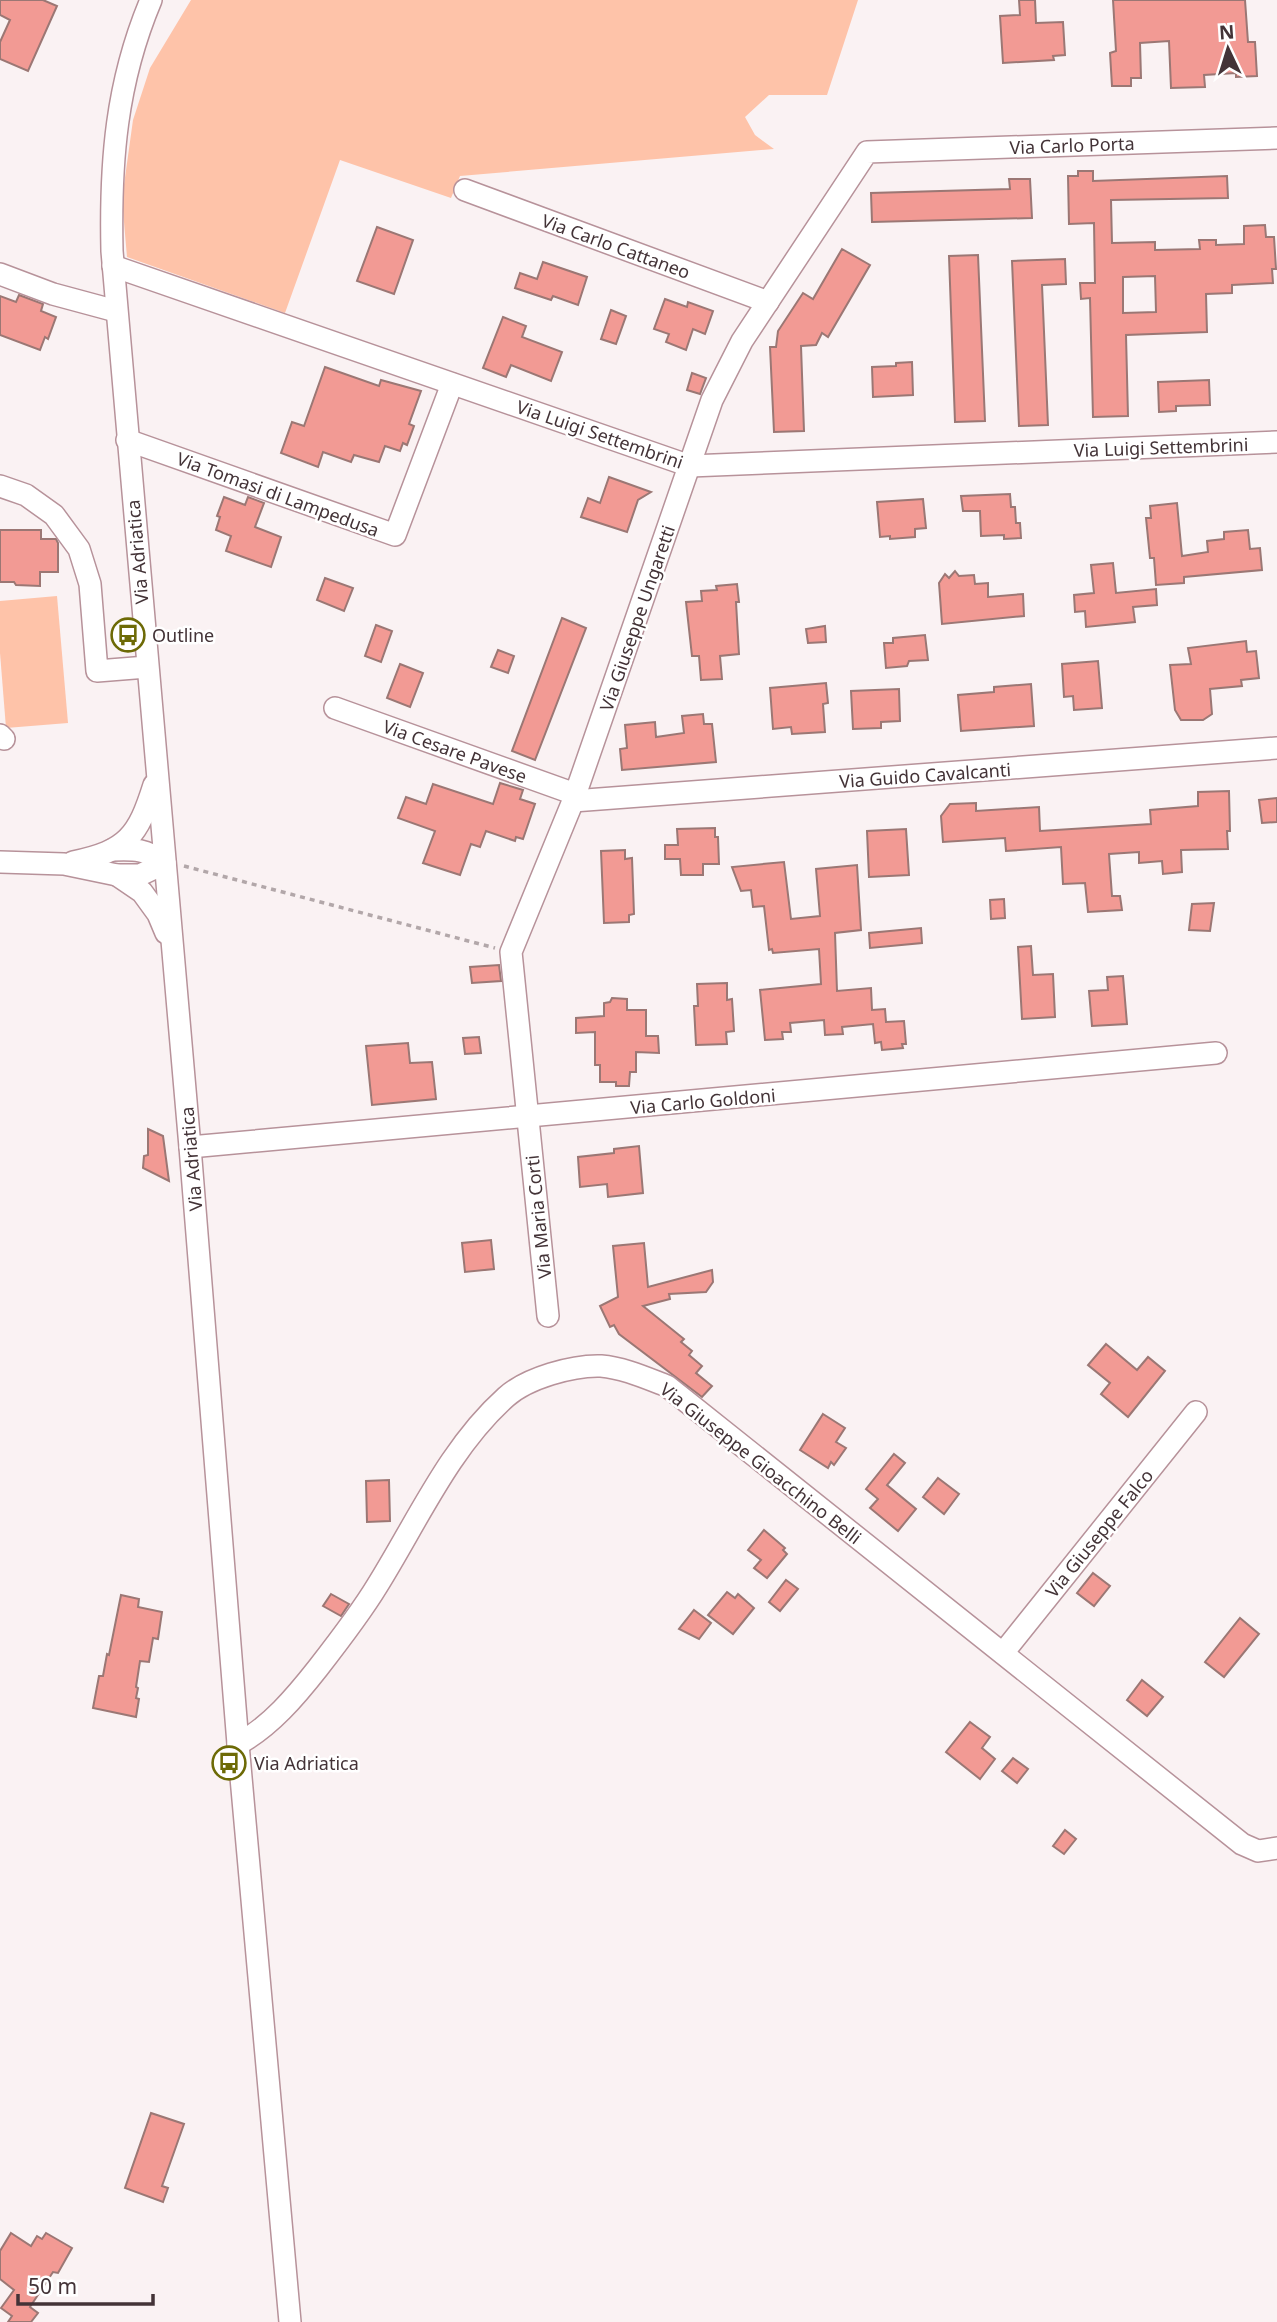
<svg xmlns="http://www.w3.org/2000/svg" width="1277" height="2322" font-family="'Noto Sans',sans-serif">
<rect width="100%" height="100%" fill="#faf2f3"/>
<g fill="#fec3a9">
<polygon points="191,0 858,0 827,95 769,95 745,117 755,135 774,149 460,176 451,198 340,160 285,313 127,257 122,199 133,120 150,68"/>
<polygon points="57,596 68,723 6,728 0,653 0,601"/>
</g>
<g fill="#f29a94" stroke="#9b7774" stroke-width="2" fill-rule="evenodd">
<polygon points="0,0 43,0 57,6 28,71 0,59 0,42 10,20 0,15"/>
<polygon points="1019,0 1035,0 1036,23 1063,22 1065,55 1053,56 1054,60 1003,63 1000,16 1020,15"/>
<polygon points="1113,0 1245,0 1248,42 1255,42 1257,76 1236,77 1236,73 1204,75 1205,87 1171,88 1169,41 1140,43 1141,78 1131,78 1131,86 1112,86 1110,53 1116,51"/>
<path d="M1078 171H1093V181L1227 176 1228 198 1111 200 1112 243 1155 242V250L1200 249 1199 240H1216V245L1244 244V226L1265 225 1266 237H1274L1276 269H1272L1273 283 1232 285V293L1206 294 1207 332 1126 335 1128 416 1093 417 1090 298 1081 299 1080 283H1095L1094 223 1069 224 1068 176H1078ZM1155 276 1156 312 1123 313V277Z"/>
<polygon points="1009,179 1030,179 1032,218 872,222 871,193 1010,189"/>
<polygon points="377,227 413,240 394,294 357,281"/>
<polygon points="842,249 870,265 828,337 822,333 816,345 801,346 804,431 774,432 770,347 776,347 778,331 803,293 813,299"/>
<polygon points="978,255 985,421 955,422 949,256"/>
<polygon points="1065,259 1066,284 1042,285 1048,425 1019,426 1012,261"/>
<polygon points="543,262 587,277 578,305 553,296 551,300 515,288 520,273 537,279"/>
<polygon points="19,295 43,304 41,311 56,317 48,339 45,337 40,350 0,335 0,296 16,302"/>
<polygon points="665,299 687,307 688,302 713,311 705,334 693,329 686,350 666,342 669,334 654,329"/>
<polygon points="611,310 626,316 616,344 601,339"/>
<polygon points="503,317 526,326 522,337 562,352 551,381 511,365 506,377 483,368"/>
<polygon points="912,362 913,395 873,397 872,367 896,366 896,363"/>
<polygon points="325,367 379,386 381,380 421,391 409,424 414,426 407,445 403,443 400,451 385,446 379,462 354,455 351,462 323,452 318,467 281,453 292,422 304,426"/>
<polygon points="692,373 706,378 700,394 687,390"/>
<polygon points="1209,380 1210,405 1176,406 1176,411 1159,412 1158,382"/>
<polygon points="609,477 651,492 638,500 627,532 581,517 588,498 600,503"/>
<polygon points="1010,494 1011,507 1015,507 1016,523 1020,523 1021,538 1004,539 1004,535 981,536 980,511 963,511 961,496"/>
<polygon points="224,497 245,505 248,497 264,503 255,527 281,537 271,567 226,551 231,536 216,530 220,517 217,516"/>
<polygon points="923,499 926,528 915,529 915,537 890,539 890,536 880,537 877,502"/>
<polygon points="1177,503 1182,556 1208,552 1207,541 1224,539 1224,532 1248,530 1250,549 1260,548 1262,570 1184,577 1184,583 1156,585 1154,558 1150,558 1146,518 1151,518 1150,506"/>
<polygon points="0,530 41,530 41,539 56,539 58,543 58,572 40,572 40,586 16,585 14,582 0,582"/>
<polygon points="1113,563 1116,593 1156,589 1157,605 1133,607 1135,622 1086,627 1085,611 1075,612 1074,595 1094,593 1091,565"/>
<polygon points="955,571 959,576 974,575 975,584 988,583 988,597 1023,594 1024,616 942,624 939,583 945,574 949,578"/>
<polygon points="325,578 353,588 344,611 317,600"/>
<polygon points="737,584 739,602 736,602 739,654 720,656 722,679 701,680 699,656 692,656 686,602 702,601 701,591 717,590 716,586"/>
<polygon points="562,618 586,628 535,760 512,751"/>
<polygon points="376,625 392,631 381,662 365,656"/>
<polygon points="825,626 826,642 808,643 806,629"/>
<polygon points="925,635 928,660 909,661 907,666 886,668 884,643 893,643 893,638"/>
<polygon points="1246,641 1247,652 1256,651 1259,678 1241,680 1242,686 1210,689 1212,714 1203,720 1181,720 1175,710 1170,665 1191,664 1188,648"/>
<polygon points="498,650 514,656 508,673 491,667"/>
<polygon points="1098,661 1102,708 1074,710 1073,696 1064,697 1062,664"/>
<polygon points="400,664 423,673 410,707 387,698"/>
<polygon points="826,683 828,703 823,704 825,732 792,734 791,727 773,729 770,688"/>
<polygon points="1031,684 1034,726 961,731 958,695 994,692 994,687"/>
<polygon points="899,689 900,721 881,722 881,728 853,729 851,691"/>
<polygon points="703,714 704,724 712,724 716,762 622,770 620,749 627,748 625,725 655,722 656,737 684,733 682,716"/>
<polygon points="500,783 523,790 520,799 535,804 523,839 516,837 515,841 486,831 480,847 471,844 460,875 423,863 435,831 398,818 406,797 426,804 433,784 493,804"/>
<polygon points="1229,791 1230,831 1227,831 1228,849 1181,850 1182,872 1163,874 1162,861 1139,863 1139,852 1109,854 1112,896 1120,896 1122,910 1088,912 1085,883 1063,884 1061,847 1006,851 1005,838 943,842 941,816 950,804 976,803 976,811 1039,807 1040,831 1151,824 1150,810 1198,806 1198,792"/>
<polygon points="1277,798 1277,822 1262,823 1259,800"/>
<polygon points="715,828 715,837 718,837 719,864 703,864 703,875 681,875 680,859 665,859 665,845 678,845 677,829"/>
<polygon points="906,829 909,875 869,877 867,831"/>
<polygon points="625,850 625,859 632,858 634,914 629,915 629,922 604,923 601,851"/>
<polygon points="784,862 791,919 820,916 816,869 857,865 861,930 835,933 837,991 871,988 872,1010 885,1009 886,1022 904,1021 906,1044 902,1044 903,1048 882,1050 881,1042 875,1043 873,1024 842,1027 843,1034 825,1035 824,1020 790,1023 791,1032 782,1032 783,1039 765,1040 760,990 821,984 819,949 773,953 772,949 769,950 764,906 753,907 751,890 741,891 732,867"/>
<polygon points="1004,899 1005,918 991,919 990,900"/>
<polygon points="1214,903 1210,931 1189,930 1192,904"/>
<polygon points="921,928 922,943 870,948 869,933"/>
<polygon points="1031,946 1033,975 1053,974 1055,1017 1022,1019 1018,947"/>
<polygon points="499,965 501,981 472,983 470,967"/>
<polygon points="1123,976 1127,1024 1092,1026 1089,991 1108,990 1107,977"/>
<polygon points="727,983 727,1000 732,999 734,1031 726,1032 727,1044 696,1045 694,1006 698,1006 697,984"/>
<polygon points="612,998 627,999 627,1010 646,1010 646,1036 658,1036 659,1053 636,1052 636,1072 630,1072 629,1086 616,1086 616,1082 600,1082 600,1065 595,1065 595,1032 576,1033 576,1018 604,1016 604,1003 610,1002"/>
<polygon points="479,1037 481,1053 465,1054 463,1038"/>
<polygon points="408,1043 410,1063 432,1062 436,1099 372,1105 366,1046"/>
<polygon points="148,1129 163,1136 169,1181 143,1168 144,1156 148,1155"/>
<polygon points="639,1146 643,1193 608,1197 607,1184 580,1187 578,1157 614,1153 614,1149"/>
<polygon points="491,1240 494,1269 465,1272 462,1243"/>
<polygon points="644,1243 648,1287 712,1270 713,1282 706,1292 669,1294 670,1299 643,1306 684,1339 681,1342 692,1351 689,1355 702,1366 696,1373 712,1386 702,1397 619,1334 614,1325 610,1327 600,1306 618,1297 613,1246"/>
<polygon points="1106,1344 1137,1370 1148,1357 1165,1371 1128,1417 1101,1394 1110,1383 1088,1365"/>
<polygon points="823,1414 845,1428 836,1442 846,1448 834,1465 831,1462 828,1468 800,1450"/>
<polygon points="894,1454 905,1463 887,1485 916,1509 898,1531 870,1508 878,1499 866,1489"/>
<polygon points="938,1478 959,1494 944,1514 923,1497"/>
<polygon points="389,1480 390,1521 367,1522 366,1481"/>
<polygon points="764,1530 785,1548 783,1550 787,1554 767,1578 754,1568 761,1560 748,1550"/>
<polygon points="1093,1573 1110,1586 1094,1606 1077,1593"/>
<polygon points="786,1580 798,1589 780,1611 769,1602"/>
<polygon points="727,1592 735,1598 738,1594 754,1608 733,1634 708,1615"/>
<polygon points="331,1594 349,1604 341,1616 323,1606"/>
<polygon points="121,1595 139,1599 138,1607 162,1612 158,1639 153,1638 149,1662 140,1661 136,1687 138,1688 136,1698 139,1699 136,1717 93,1708 99,1676 103,1676 107,1654 109,1655"/>
<polygon points="694,1610 711,1623 699,1639 679,1629"/>
<polygon points="1240,1618 1259,1634 1224,1677 1205,1662"/>
<polygon points="1142,1680 1163,1697 1147,1716 1127,1700"/>
<polygon points="970,1722 990,1737 982,1748 995,1759 980,1779 946,1752"/>
<polygon points="1013,1758 1028,1769 1017,1783 1002,1771"/>
<polygon points="1065,1830 1076,1839 1064,1854 1053,1846"/>
<polygon points="151,2113 184,2124 162,2186 168,2188 163,2202 125,2188"/>
<polygon points="11,2233 31,2246 37,2236 42,2239 46,2233 72,2248 58,2273 53,2272 30,2307 38,2313 31,2322 8,2322 12,2316 1,2308 14,2290 0,2279 0,2251"/>
</g>
<g fill="none" stroke-linecap="round" stroke-linejoin="round">
<defs>
<g id="minor">
<path d="M151 0C116 83 110 162 112 251L190 1147 238 1744 290 2322"/>
<polyline points="465,190 768,302"/>
<polyline points="113,266 690,466 1277,442"/>
<polyline points="0,274 53,294 116,311"/>
<polyline points="127,440 395,535 452,384"/>
<polyline points="0,486 26,495 54,515 79,549 90,584 97,671 147,667"/>
<polyline points="335,708 575,794"/>
<polyline points="0,735 4,739"/>
<polyline points="573,801 1277,748"/>
<path d="M112 850C135 849 146 849 165 863"/>
<polyline points="0,862 64,864 117,875 140,875 165,863"/>
<path d="M73 862C127 851 138 836 154 785"/>
<polyline points="117,875 142,892 158,914 166,933"/>
<polyline points="190,1147 1216,1053"/>
<polyline points="548,1316 511,952 573,801 712,400 742,341 867,152 1277,138"/>
<polyline points="1003,1653 1196,1412"/>
<path d="M238 1744C270 1727 296 1696 318 1668 339 1641 360 1614 377 1586 417 1522 449 1448 506 1397 527 1378 573 1365 601 1366 624 1368 646 1378 667 1386L1242 1844 1258 1851 1277 1848"/>
</g>
</defs>
<use href="#minor" stroke="#b7929a" stroke-width="24"/>
<polyline stroke="#b2a7a9" stroke-width="3.5" stroke-dasharray="5 5" stroke-linecap="butt" points="184,866 495,948"/>
<use href="#minor" stroke="#fff" stroke-width="21"/>
</g>
<defs>
<symbol id="bus-ring" viewBox="-11 -11 22 22"><circle r="9.5" fill="#fff" stroke="#6d6a06" stroke-width="1.5"/><path d="M-5-6H5V4H4V6H2V4H-2V6H-4V4H-5ZM-3.5-4V0h7V-4ZM-3.5 1.2v1.5H-2V1.2ZM2 1.2v1.5H3.5V1.2Z" fill="#6d6a06"/></symbol>
</defs>
<g fill-rule="evenodd">
<use href="#bus-ring" x="109" y="616" width="38" height="38"/>
<use href="#bus-ring" x="210" y="1744" width="38" height="38"/>
</g>
<g text-anchor="middle" dominant-baseline="central" stroke-width="5" stroke-linejoin="round" paint-order="stroke">
<g font-size="18" fill="#433337" stroke="#fff">
<text transform="translate(1072 145) rotate(-2)">Via Carlo Porta</text>
<text transform="translate(616 246) rotate(20)">Via Carlo Cattaneo</text>
<text transform="translate(600 434) rotate(19)">Via Luigi Settembrini</text>
<text transform="translate(1161 447) rotate(-2)">Via Luigi Settembrini</text>
<text transform="translate(278 494) rotate(20)">Via Tomasi di Lampedusa</text>
<text transform="translate(137 552) rotate(-95)">Via Adriatica</text>
<text transform="translate(637 618) rotate(-71)">Via Giuseppe Ungaretti</text>
<text transform="translate(455 751) rotate(20)">Via Cesare Pavese</text>
<text transform="translate(925 775) rotate(-4)">Via Guido Cavalcanti</text>
<text transform="translate(703 1101) rotate(-5)">Via Carlo Goldoni</text>
<text transform="translate(191 1159) rotate(-95)">Via Adriatica</text>
<text transform="translate(538 1217) rotate(-96)">Via Maria Corti</text>
<text transform="translate(761 1463) rotate(38)">Via Giuseppe Gioacchino Belli</text>
<text transform="translate(1099 1533) rotate(-51)">Via Giuseppe Falco</text>
</g>
<g font-size="18" fill="#433337" stroke="#fff" text-anchor="start">
<text x="152" y="635">Outline</text>
<text x="254" y="1763">Via Adriatica</text>
</g>
</g>
<g transform="translate(1228 49) rotate(356)" stroke="#ffffff" stroke-width="5" paint-order="stroke">
<path d="M0-5L12 26L0 18L-12 26Z" fill="#433337"/>
<text y="-10" font-size="19" font-weight="bold" text-anchor="middle" fill="#433337">N</text>
</g>
<path d="M18 2294v10h135v-10" fill="none" stroke="#433337" stroke-width="3.5"/>
<text x="28" y="2294" font-size="21" fill="#433337" stroke="#ffffff" stroke-width="5" paint-order="stroke">50 m</text>
</svg>
